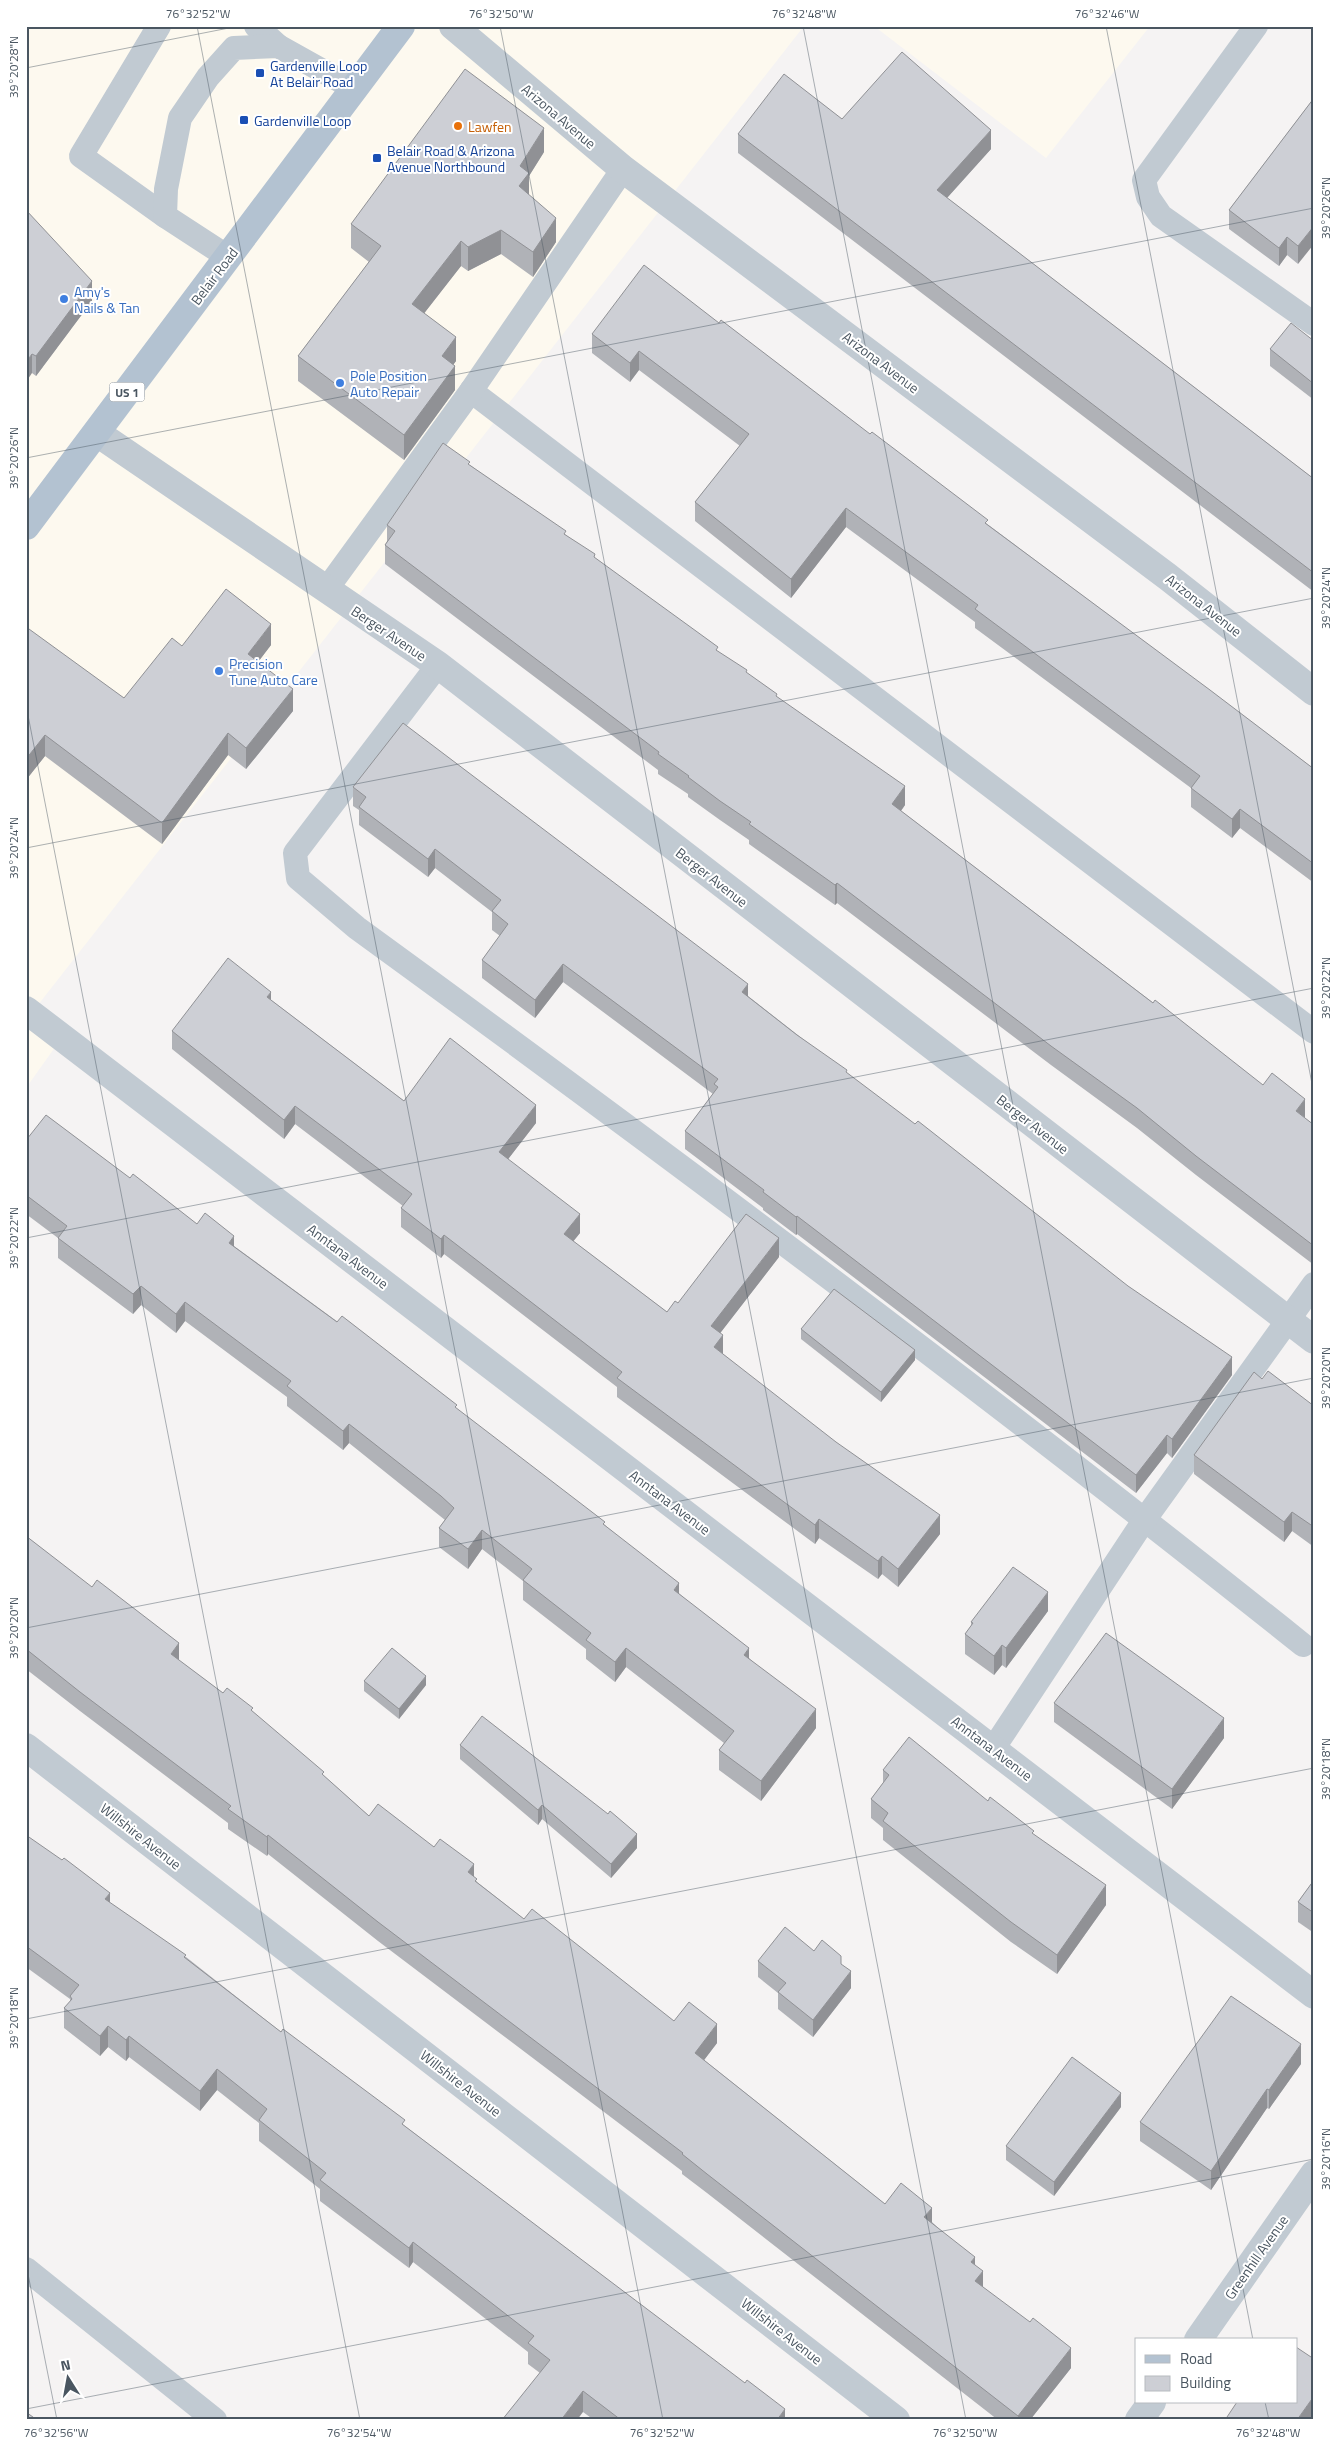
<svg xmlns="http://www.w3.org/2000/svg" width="1340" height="2446" font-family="'Titillium Web',sans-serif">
<rect width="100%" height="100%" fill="#f5f3f3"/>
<g fill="#fdf9ef">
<polygon points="26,26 804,26 27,1019 58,1043 26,1088"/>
<polygon points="874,26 1150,26 1046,158"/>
</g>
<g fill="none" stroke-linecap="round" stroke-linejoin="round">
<g stroke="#c1cad2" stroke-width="24">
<polyline points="159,26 81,156 165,216"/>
<polyline points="256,26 278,46"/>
<polyline points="1256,26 1144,180 1148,197 1161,216 1314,324"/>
<polyline points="228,257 165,216 166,189 180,118 208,77 234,48 278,46 355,89"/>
<polyline points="471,391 1314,1032"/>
<polyline points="326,590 471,391 623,169"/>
<path d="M438 665 295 853 298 878 357 928C677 1161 994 1398 1303 1645"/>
<polyline points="993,1749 1145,1519 1314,1284"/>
<polyline points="26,2269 215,2420"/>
</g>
<g stroke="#c1cad2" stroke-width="28">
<polyline points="453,26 623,169 1168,577 1314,692"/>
<polyline points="97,433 438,665 1314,1340"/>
<polyline points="26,1010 1314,1995"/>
<polyline points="26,1747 896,2420"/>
<polyline points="1198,2340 1314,2174"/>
<polyline points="1139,2420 1152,2402"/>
</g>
<polyline stroke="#b3c2d1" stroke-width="28" points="26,526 401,26"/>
</g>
<g fill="#b0b2b7">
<polygon points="1314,98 1298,264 1287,255 1279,266 1229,229 1229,210"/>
<polygon points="842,119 991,149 947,198 1314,479 1314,592 738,153 738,134"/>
<polygon points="544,152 529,176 529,195 556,242 533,277 501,254 468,271 461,266 424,313 456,361 453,365 455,390 404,460 298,381 298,356 369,262 351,248 351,224"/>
<polygon points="26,210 92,301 36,376 32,373"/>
<polygon points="719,323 1314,769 1314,883 1240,828 1232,838 1191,807 1191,788 975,628 975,622 846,527 791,598 695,521 695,502 740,446 639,370 630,382 592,353 592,334"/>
<polygon points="1314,341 1314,400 1270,366 1270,349"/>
<polygon points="470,465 566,535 595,558 777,697 905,805 901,811 1314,1125 1314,1265 1196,1175 1137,1128 1051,1065 837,903 835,905 749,844 749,840 720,820 688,797 688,794 658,774 658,770 385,564 385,545 387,541 387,525"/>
<polygon points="26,633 124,698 182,646 271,645 258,662 293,711 246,769 228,755 162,844 45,756 26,780"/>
<polygon points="353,787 748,996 1232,1375 1172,1458 1167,1453 1136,1493 797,1234 796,1235 763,1210 763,1208 685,1149 685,1131 713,1094 563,982 535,1018 482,978 482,960 500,936 492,930 492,912 435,868 428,877 359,825 359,810 353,806"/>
<polygon points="271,1000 404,1101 536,1123 508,1159 580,1233 573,1241 667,1312 678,1303 779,1257 720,1333 723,1354 940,1534 898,1587 882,1574 878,1579 819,1538 815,1544 617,1397 617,1387 444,1254 441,1258 401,1227 401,1208 403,1206 295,1124 284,1139 172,1049 172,1031"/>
<polygon points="26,1138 130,1178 197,1224 234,1246 457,1409 605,1525 749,1658 816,1728 761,1801 719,1770 719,1750 724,1743 626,1667 615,1682 586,1659 586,1649 523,1600 523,1581 482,1549 468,1569 439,1547 439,1528 445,1520 349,1443 343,1450 287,1406 287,1397 185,1321 176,1333 141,1305 133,1314 58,1258 58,1238 26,1214"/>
<polygon points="801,1329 915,1360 881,1402 801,1339"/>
<polygon points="1262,1379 1314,1406 1314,1547 1292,1531 1284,1542 1194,1474 1194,1455"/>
<polygon points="26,1536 179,1661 223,1693 253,1712 324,1776 369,1816 474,1877 477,1882 524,1919 674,2021 717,2043 704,2060 885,2204 932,2222 975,2264 983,2287 1071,2368 1030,2420 998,2420 707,2193 682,2174 682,2171 378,1941 268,1854 267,1856 228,1829 228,1823 80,1711 26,1669"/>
<polygon points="1048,1611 1006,1668 1002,1665 994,1675 965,1654 965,1634 971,1626 971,1622"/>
<polygon points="364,1681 426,1685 399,1719 364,1691"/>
<polygon points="1054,1703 1224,1738 1172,1809 1054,1722"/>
<polygon points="460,1745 637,1848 611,1878 542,1819 538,1825 460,1759"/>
<polygon points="883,1770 988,1801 1034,1835 1106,1905 1057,1974 1011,1942 883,1840 883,1828 871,1818 871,1799 883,1783"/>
<polygon points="26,1835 110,1903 186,1957 281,2032 405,2126 785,2420 594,2420 583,2412 540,2373 528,2364 528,2352 413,2262 409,2268 320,2201 320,2189 259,2141 259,2123 217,2090 200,2111 129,2057 126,2061 108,2047 100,2056 64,2028 64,2008 70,2002 70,1999 26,1967"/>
<polygon points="1314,1880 1314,1933 1298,1922 1298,1902"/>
<polygon points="814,1951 841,1964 851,1988 813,2037 778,2009 778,1993 758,1977 758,1961"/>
<polygon points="1301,2064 1269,2109 1267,2108 1211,2190 1140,2141 1140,2122"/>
<polygon points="1121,2107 1054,2196 1006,2160 1006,2146"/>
</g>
<g fill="#909195">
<polygon points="544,128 544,152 529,176 529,198 519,186 520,166"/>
<polygon points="991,130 991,149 937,209 937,190"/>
<polygon points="556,218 556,242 533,277 533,252"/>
<polygon points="1314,226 1314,244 1298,264 1298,246"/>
<polygon points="501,230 501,254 468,271 468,247"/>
<polygon points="1287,237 1287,255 1279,266 1279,248"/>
<polygon points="461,241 461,266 412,329 412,304"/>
<polygon points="92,281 92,301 36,376 36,356"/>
<polygon points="456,337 456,361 442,380 442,356"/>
<polygon points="639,351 639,370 630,382 630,363"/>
<polygon points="32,354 32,373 26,382 26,362"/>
<polygon points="455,366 455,390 404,460 404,435"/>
<polygon points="846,508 846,527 791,598 791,579"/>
<polygon points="271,624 271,645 248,675 248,654"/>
<polygon points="293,689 293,711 246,769 246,748"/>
<polygon points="228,733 228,755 162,844 162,823"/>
<polygon points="45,735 45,756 26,780 26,759"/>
<polygon points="905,786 905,805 892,823 892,804"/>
<polygon points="1240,809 1240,828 1232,838 1232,819"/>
<polygon points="435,849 435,868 428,877 428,859"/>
<polygon points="837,883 837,903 835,905 835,885"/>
<polygon points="563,964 563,982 535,1018 535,1000"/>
<polygon points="748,984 748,1002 742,992"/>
<polygon points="271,992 271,1010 267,997"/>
<polygon points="1305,1099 1305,1118 1296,1111"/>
<polygon points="536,1105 536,1123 499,1171 499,1152"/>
<polygon points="295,1106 295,1124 284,1139 284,1120"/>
<polygon points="580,1214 580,1233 564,1253 564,1234"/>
<polygon points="797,1216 797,1234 796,1235 796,1217"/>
<polygon points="444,1235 444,1254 441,1258 441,1239"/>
<polygon points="234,1236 234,1256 229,1243"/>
<polygon points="779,1238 779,1257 711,1345 711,1326"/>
<polygon points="141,1286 141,1305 133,1314 133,1294"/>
<polygon points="185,1302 185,1321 176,1333 176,1314"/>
<polygon points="723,1335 723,1354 714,1347"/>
<polygon points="915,1350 915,1360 881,1402 881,1392"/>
<polygon points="1232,1357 1232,1375 1172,1458 1172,1439"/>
<polygon points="349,1424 349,1443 343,1450 343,1431"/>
<polygon points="1167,1435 1167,1453 1136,1493 1136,1475"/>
<polygon points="1292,1512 1292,1531 1284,1542 1284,1522"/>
<polygon points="940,1515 940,1534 898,1587 898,1569"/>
<polygon points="819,1519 819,1538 815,1544 815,1525"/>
<polygon points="482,1530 482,1549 468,1569 468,1549"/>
<polygon points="882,1556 882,1574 878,1579 878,1561"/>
<polygon points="679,1583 679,1603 674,1590"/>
<polygon points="1048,1592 1048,1611 1006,1668 1006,1648"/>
<polygon points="179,1643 179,1662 171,1654"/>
<polygon points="1002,1645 1002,1665 994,1675 994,1656"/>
<polygon points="626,1648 626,1667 615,1682 615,1662"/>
<polygon points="749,1648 749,1668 744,1655"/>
<polygon points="426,1676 426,1685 399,1719 399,1709"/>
<polygon points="816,1709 816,1728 761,1801 761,1781"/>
<polygon points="1224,1718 1224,1738 1172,1809 1172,1789"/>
<polygon points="542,1805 542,1819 538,1825 538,1810"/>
<polygon points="637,1834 637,1848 611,1878 611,1864"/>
<polygon points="268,1835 268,1854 267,1856 267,1837"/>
<polygon points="474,1864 474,1883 468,1872"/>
<polygon points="1106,1885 1106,1905 1057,1974 1057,1955"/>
<polygon points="110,1893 110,1913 105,1899"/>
<polygon points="851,1971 851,1988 813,2037 813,2020"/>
<polygon points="717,2024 717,2043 695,2072 695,2053"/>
<polygon points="108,2026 108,2047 100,2056 100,2036"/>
<polygon points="129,2036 129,2057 126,2061 126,2040"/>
<polygon points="1301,2044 1301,2064 1269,2109 1269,2090"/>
<polygon points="217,2069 217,2090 200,2111 200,2091"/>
<polygon points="1267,2089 1267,2108 1211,2190 1211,2171"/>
<polygon points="1121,2093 1121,2107 1054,2196 1054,2182"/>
<polygon points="932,2208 932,2227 924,2217"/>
<polygon points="413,2242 413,2262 409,2268 409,2248"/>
<polygon points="975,2257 975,2277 971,2262"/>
<polygon points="983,2271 983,2290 975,2281"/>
<polygon points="1071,2348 1071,2368 1030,2420 1018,2420 1018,2416"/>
<polygon points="583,2391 583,2412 577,2420 561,2420"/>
<polygon points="1314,2396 1314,2415 1311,2420 1297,2420"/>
<polygon points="785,2409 785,2420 777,2420"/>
</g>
<g fill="#cdcfd5" stroke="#909195">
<polygon points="902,52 991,130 937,190 1314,479 1314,573 738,134 784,74 842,119"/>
<polygon points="465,69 544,128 520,166 529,173 519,186 556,218 533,252 501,230 468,247 461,241 412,304 456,337 442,356 455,366 404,435 298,356 381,246 351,224"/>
<polygon points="1314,98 1314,226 1298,246 1287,237 1279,248 1229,210"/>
<polygon points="26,210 92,281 36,356 32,354 26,362"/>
<polygon points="644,265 719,323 721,320 870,434 872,432 988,520 985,523 1210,690 1314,769 1314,864 1240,809 1232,819 1191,788 1200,776 975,609 978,605 846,508 791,579 695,502 749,434 639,351 630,363 592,334"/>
<polygon points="1291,323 1314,341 1314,384 1270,349"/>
<polygon points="443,443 470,462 468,464 566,531 564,534 595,554 594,557 718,647 716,650 747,670 746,672 777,694 776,696 905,786 892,804 1153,1003 1155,1000 1263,1085 1272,1073 1305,1099 1296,1111 1314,1125 1314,1246 1196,1156 1137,1108 1051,1046 837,883 835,885 749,824 751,822 720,801 688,777 689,776 658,754 659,752 385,545 395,531 387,525"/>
<polygon points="226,589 271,624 248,654 293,689 246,748 228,733 162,823 45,735 26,759 26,633 29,629 124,698 172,638 182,646"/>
<polygon points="403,723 748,984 742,992 797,1035 847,1070 846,1072 915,1124 918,1121 1128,1286 1232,1357 1172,1439 1167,1435 1136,1475 797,1216 796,1217 763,1192 764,1190 685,1131 718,1087 714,1084 718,1079 563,964 535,1000 482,960 508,924 492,911 501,900 435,849 428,859 359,807 366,797 353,787"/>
<polygon points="228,958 271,992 267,997 404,1101 450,1038 536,1105 499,1152 580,1214 564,1234 667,1312 675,1301 678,1303 746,1214 779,1238 711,1326 723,1335 714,1347 836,1442 940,1515 898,1569 882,1556 878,1561 819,1519 815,1525 617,1378 622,1372 444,1235 441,1239 401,1208 412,1194 295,1106 284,1120 172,1031"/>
<polygon points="46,1115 130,1178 133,1174 197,1224 205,1213 234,1236 229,1243 337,1322 342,1316 457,1405 455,1407 605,1522 603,1524 679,1583 674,1590 749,1648 744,1655 816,1709 761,1781 719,1750 734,1731 626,1648 615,1662 586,1640 591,1633 523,1580 532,1569 482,1530 468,1549 439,1528 454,1508 441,1496 349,1424 343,1431 287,1386 291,1381 185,1302 176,1314 141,1286 133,1294 58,1238 67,1226 26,1195 26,1138 27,1139"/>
<polygon points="834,1289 915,1350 881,1392 801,1329"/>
<polygon points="1268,1371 1314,1406 1314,1527 1292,1512 1284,1522 1194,1455 1254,1372 1262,1379"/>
<polygon points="26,1536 92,1587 97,1580 179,1643 171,1654 223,1693 227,1688 253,1708 251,1710 324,1772 322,1774 369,1816 378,1804 434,1847 440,1839 474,1864 468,1872 477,1879 475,1881 524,1919 532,1909 674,2021 689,2002 717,2024 695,2053 885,2204 901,2183 932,2208 924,2217 975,2257 971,2262 983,2271 975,2281 1030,2322 1033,2318 1071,2348 1018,2416 707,2174 682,2154 683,2153 378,1922 268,1835 267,1837 228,1809 231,1806 80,1692 26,1649"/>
<polygon points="1013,1567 1048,1592 1006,1648 1002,1645 994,1656 965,1634 973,1623 971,1622"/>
<polygon points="1106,1633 1224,1718 1172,1789 1054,1703"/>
<polygon points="392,1648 426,1676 399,1709 364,1681"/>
<polygon points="482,1716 608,1814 610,1811 637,1834 611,1864 542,1805 538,1810 460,1745"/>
<polygon points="909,1737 988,1801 990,1797 1034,1831 1032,1833 1106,1885 1057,1955 1011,1922 883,1821 888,1813 871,1799 889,1775 883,1770"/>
<polygon points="26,1835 62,1860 64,1858 110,1893 105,1899 186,1955 184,1957 281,2032 283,2029 362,2088 405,2120 402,2124 745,2383 747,2380 785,2409 777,2420 621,2420 583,2391 561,2420 502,2420 550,2360 528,2343 534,2336 413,2242 409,2248 320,2180 326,2173 259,2120 267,2109 217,2069 200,2091 129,2036 126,2040 108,2026 100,2036 64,2008 72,1999 70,1996 79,1985 26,1946"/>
<polygon points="1314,1880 1314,1913 1298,1902"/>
<polygon points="785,1927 814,1951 822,1940 841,1956 841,1964 851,1971 813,2020 778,1992 786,1983 758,1961"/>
<polygon points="1231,1996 1301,2044 1269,2090 1267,2089 1211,2171 1140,2122"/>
<polygon points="1072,2057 1121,2093 1054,2182 1006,2146"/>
<polygon points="1296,2347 1314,2359 1314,2396 1297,2420 1225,2420 1237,2402 1296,2402"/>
<polygon points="26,2412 37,2420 26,2420"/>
<polygon points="344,2417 347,2420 342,2420"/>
</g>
<path fill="none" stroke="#4a5661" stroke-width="1" stroke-opacity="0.45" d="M197 26 663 2420M500 26 966 2420M803 26 1253 2340M1106 26 1314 1094M26 68 239 26M26 458 1314 208M26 705 360 2420M26 848 1314 598M26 1238 1314 988M26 1628 1314 1378M26 2019 1314 1768M26 2264 57 2420M1265 2402 1269 2420M26 2409 1314 2159"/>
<g fill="#1a4fb4" stroke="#fff" stroke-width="2">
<rect x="255" y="68" width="10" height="10" rx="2.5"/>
<rect x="239" y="115" width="10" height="10" rx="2.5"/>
<rect x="372" y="153" width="10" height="10" rx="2.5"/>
</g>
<circle fill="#e8710a" stroke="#fff" stroke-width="2" cx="458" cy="126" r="5"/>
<g fill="#3f7fe0" stroke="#fff" stroke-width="2">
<circle cx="64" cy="299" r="5"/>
<circle cx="340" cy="383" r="5"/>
<circle cx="219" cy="671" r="5"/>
</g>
<g text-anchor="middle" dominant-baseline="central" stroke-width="4" stroke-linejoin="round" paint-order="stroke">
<rect fill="#fff" stroke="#808990" stroke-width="1" x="109.5" y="382.5" width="35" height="19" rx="4"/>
<g font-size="12" font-weight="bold" fill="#4a5661">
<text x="127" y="392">US 1</text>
</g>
<g font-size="14" fill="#164399" stroke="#fff" text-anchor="start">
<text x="270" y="65">Gardenville Loop<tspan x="270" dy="16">At Belair Road</tspan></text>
<text x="254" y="120">Gardenville Loop</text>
<text x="387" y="150">Belair Road &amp; Arizona<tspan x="387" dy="16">Avenue Northbound</tspan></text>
</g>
<g font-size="14" fill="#4a5661" stroke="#fff">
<text transform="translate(559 116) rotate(40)">Arizona Avenue</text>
<text transform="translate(214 276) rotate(-53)">Belair Road</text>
<text transform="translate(881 362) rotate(37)">Arizona Avenue</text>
<text transform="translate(1204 605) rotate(38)">Arizona Avenue</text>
<text transform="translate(389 633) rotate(34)">Berger Avenue</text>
<text transform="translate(712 877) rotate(38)">Berger Avenue</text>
<text transform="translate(1033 1124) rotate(38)">Berger Avenue</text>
<text transform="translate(348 1256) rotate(37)">Anntana Avenue</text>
<text transform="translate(670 1502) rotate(37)">Anntana Avenue</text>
<text transform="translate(992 1748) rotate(37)">Anntana Avenue</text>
<text transform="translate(141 1836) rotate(38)">Willshire Avenue</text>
<text transform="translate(461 2083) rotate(38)">Willshire Avenue</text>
<text transform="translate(1256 2257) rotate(-55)">Greenhill Avenue</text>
<text transform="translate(782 2331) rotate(38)">Willshire Avenue</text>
</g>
<g font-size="14" fill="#c56008" stroke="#fff" text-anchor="start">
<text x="468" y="126">Lawfen</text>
</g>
<g font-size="14" fill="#366cbe" stroke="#fff" text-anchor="start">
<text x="74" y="291">Amy's<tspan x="74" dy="16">Nails &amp; Tan</tspan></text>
<text x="350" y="375">Pole Position<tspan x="350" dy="16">Auto Repair</tspan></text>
<text x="229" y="663">Precision<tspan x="229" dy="16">Tune Auto Care</tspan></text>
</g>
</g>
<rect width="1340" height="2446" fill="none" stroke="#ffffff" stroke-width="55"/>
<rect x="1135" y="2338" width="162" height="65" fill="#ffffff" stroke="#b7bbc0"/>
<rect x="1145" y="2355" width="25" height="8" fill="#b3c2d1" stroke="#b7bbc0"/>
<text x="1180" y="2364" font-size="15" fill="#4a5661">Road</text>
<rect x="1145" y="2376" width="25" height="15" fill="#cdcfd5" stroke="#b7bbc0"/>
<text x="1180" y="2388" font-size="15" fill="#4a5661">Building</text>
<g transform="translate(68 2378) rotate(349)" stroke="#ffffff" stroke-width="4" paint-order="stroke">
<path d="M0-4L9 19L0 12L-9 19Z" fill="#4a5661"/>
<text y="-8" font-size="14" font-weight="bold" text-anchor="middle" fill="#4a5661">N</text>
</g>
<rect x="28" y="28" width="1284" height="2390" fill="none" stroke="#4a5661" stroke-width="2"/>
<g font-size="12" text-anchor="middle" fill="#4a5661">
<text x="198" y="18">76°32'52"W</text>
<text x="501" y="18">76°32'50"W</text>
<text x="804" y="18">76°32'48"W</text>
<text x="1107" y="18">76°32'46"W</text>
<text transform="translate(14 67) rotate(-90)" y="4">39°20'28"N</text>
<text transform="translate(1326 208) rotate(-90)" y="4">39°20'26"N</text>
<text transform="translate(14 458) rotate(-90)" y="4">39°20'26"N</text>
<text transform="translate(1326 598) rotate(-90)" y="4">39°20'24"N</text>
<text transform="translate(14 848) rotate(-90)" y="4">39°20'24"N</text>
<text transform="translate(1326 988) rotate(-90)" y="4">39°20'22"N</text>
<text transform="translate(14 1238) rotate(-90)" y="4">39°20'22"N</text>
<text transform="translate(1326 1378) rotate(-90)" y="4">39°20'20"N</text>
<text transform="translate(14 1628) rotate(-90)" y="4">39°20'20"N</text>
<text transform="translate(1326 1769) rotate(-90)" y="4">39°20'18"N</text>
<text transform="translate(14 2018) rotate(-90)" y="4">39°20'18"N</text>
<text transform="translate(1326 2159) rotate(-90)" y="4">39°20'16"N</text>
<text x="56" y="2437">76°32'56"W</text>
<text x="359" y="2437">76°32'54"W</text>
<text x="662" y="2437">76°32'52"W</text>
<text x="965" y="2437">76°32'50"W</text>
<text x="1268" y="2437">76°32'48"W</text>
</g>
</svg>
